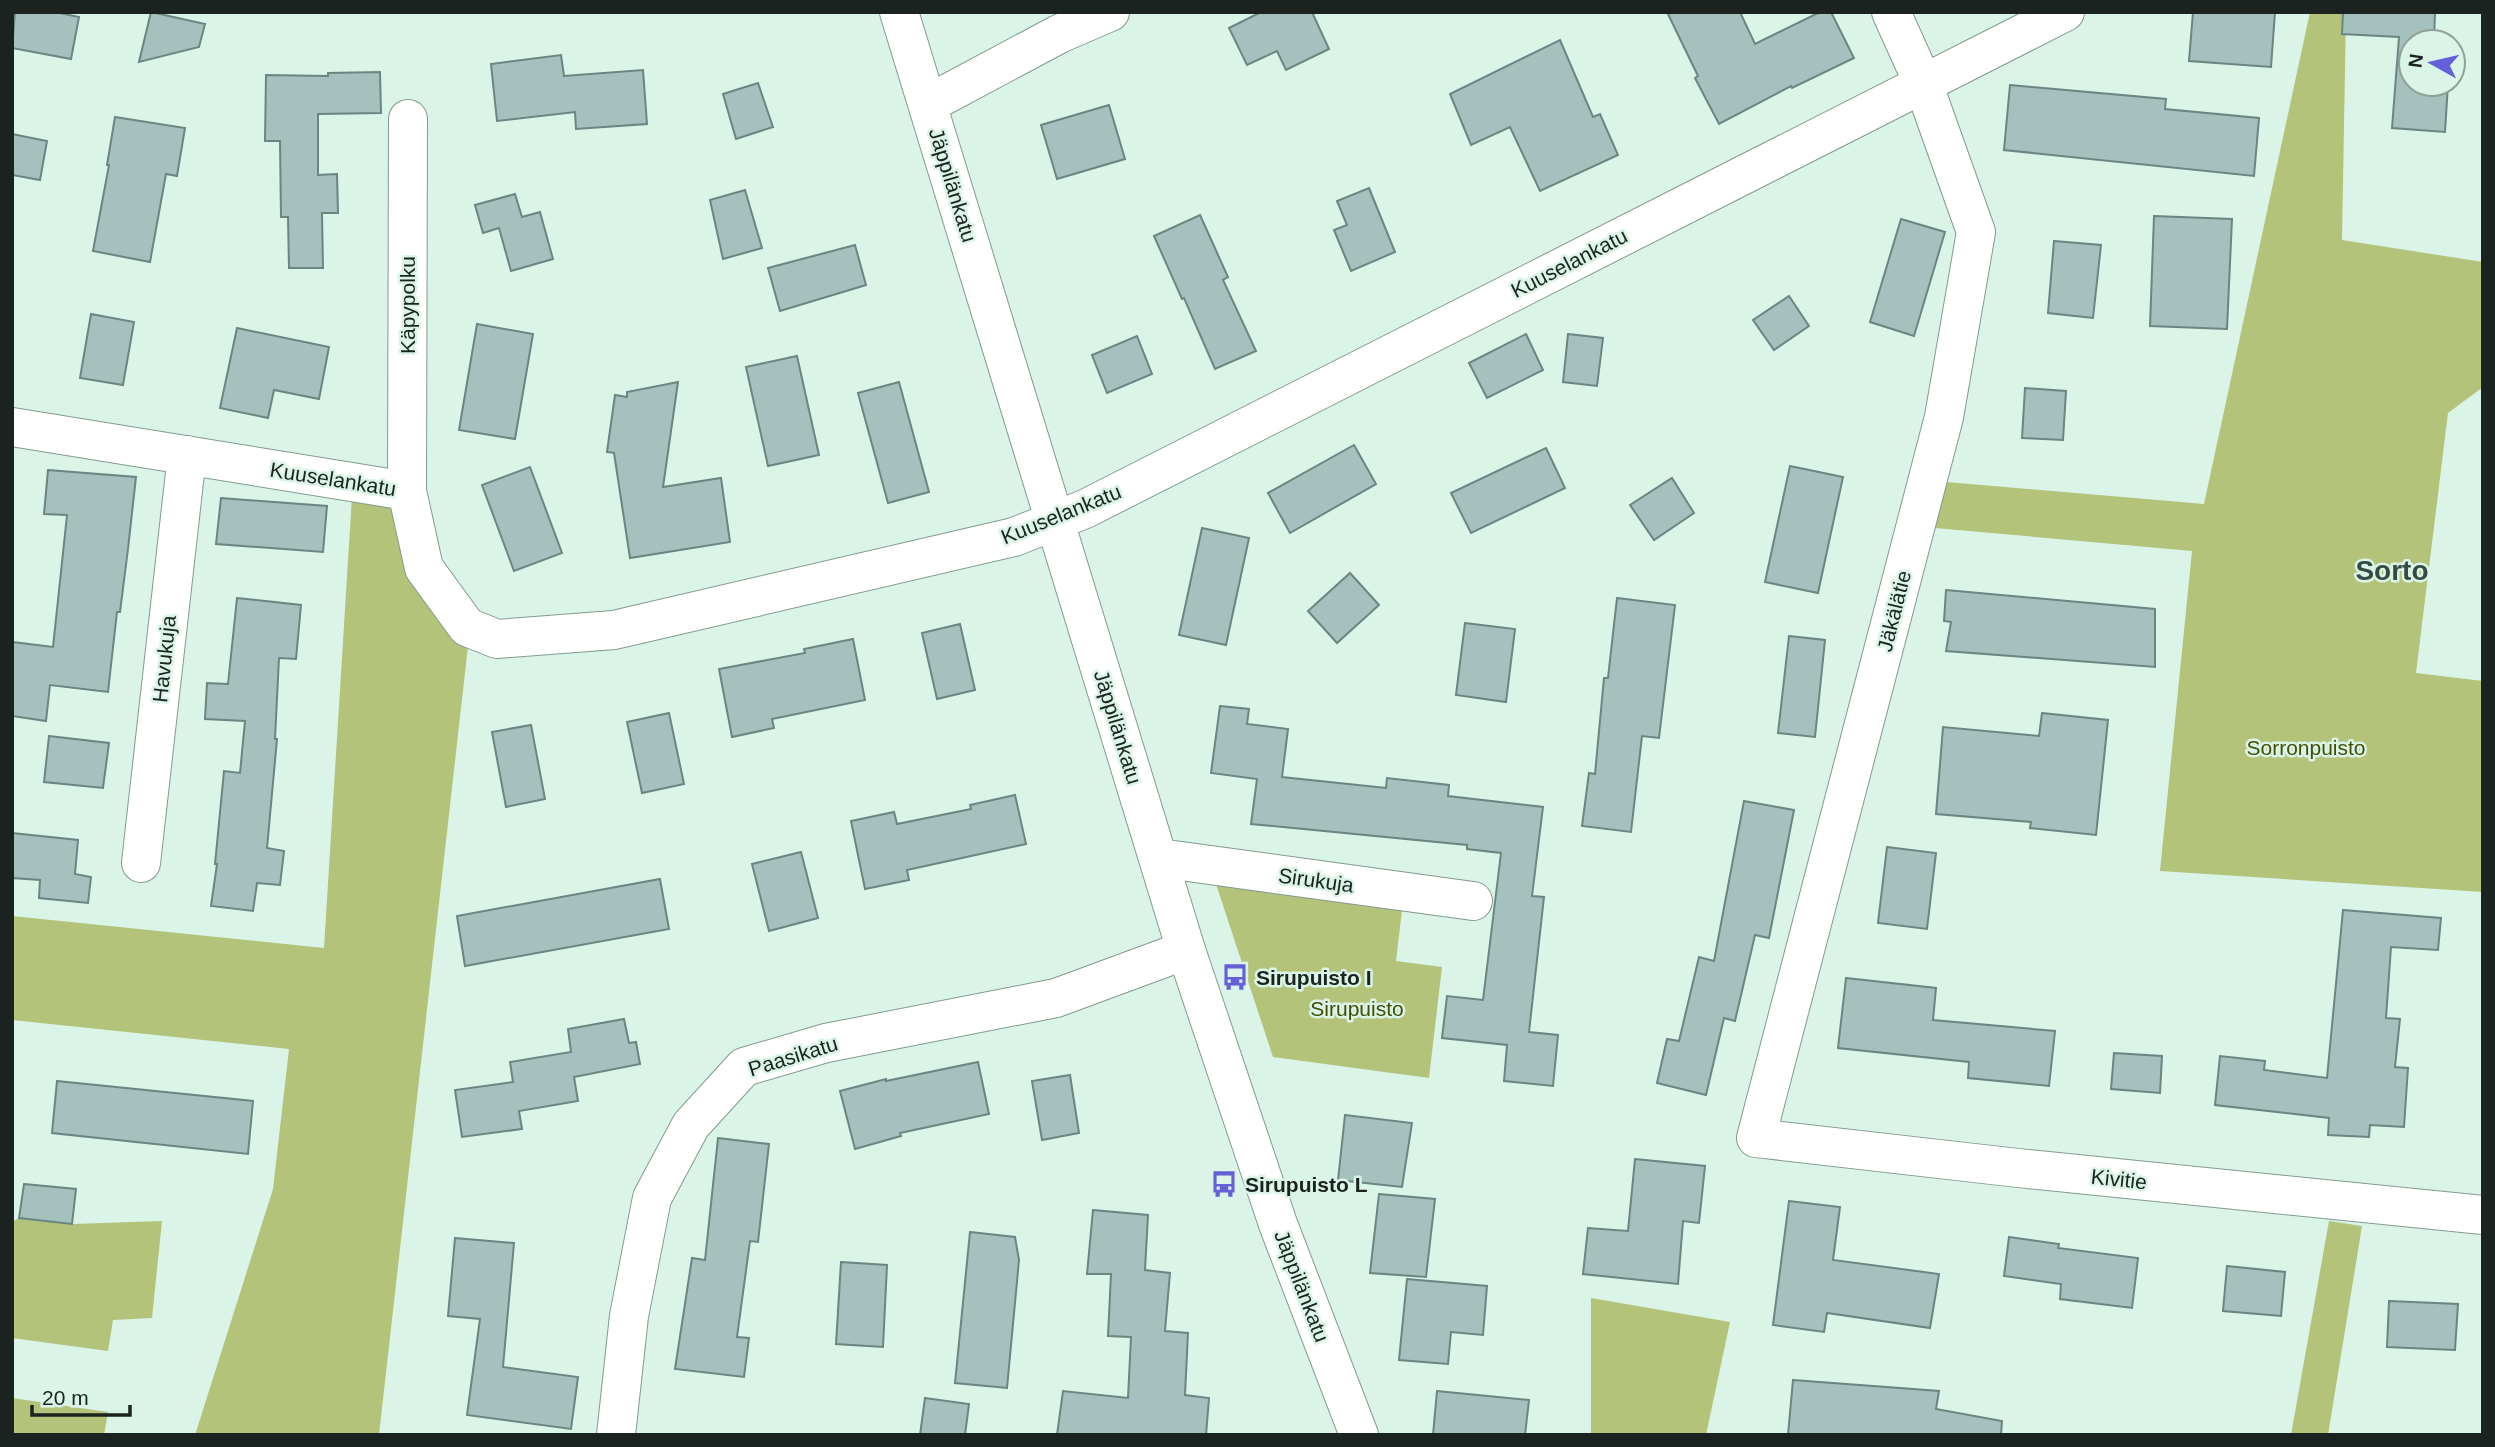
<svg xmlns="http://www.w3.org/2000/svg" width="2495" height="1447" font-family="Arial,sans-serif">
<rect width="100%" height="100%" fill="#dbf4e8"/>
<g fill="#b3c379">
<polygon points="2310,12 2346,12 2342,240 2483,262 2483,387 2448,413 2416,673 2483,681 2483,892 2160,871 2192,551 1935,528 1946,482 2204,504"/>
<polygon points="352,496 400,500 468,646 379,1435 195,1435 273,1189 289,1049 12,1020 12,916 324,948"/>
<polygon points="1214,878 1403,902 1396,961 1442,967 1429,1078 1273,1057"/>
<polygon points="19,1218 72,1224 162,1221 152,1318 113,1320 108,1351 12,1338 12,1222"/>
<polygon points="2329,1221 2362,1226 2328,1435 2291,1435"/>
<polygon points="1591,1298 1730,1322 1706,1435 1591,1435"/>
<polygon points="12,1398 108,1412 104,1435 12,1435"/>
</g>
<g fill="#a5c1be" stroke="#6a8582" stroke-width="2">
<polygon points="15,12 55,12 79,17 71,59 12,48"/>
<polygon points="151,12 205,24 199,47 139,62"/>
<polygon points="1261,12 1312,12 1329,49 1286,70 1277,51 1247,65 1229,28"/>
<polygon points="1667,12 1740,12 1755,44 1820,12 1831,12 1854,58 1792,88 1791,86 1719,124 1695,78 1698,76"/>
<polygon points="2193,12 2275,12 2271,67 2189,61"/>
<polygon points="2343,12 2435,12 2434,42 2411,42 2411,84 2448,84 2445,132 2392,128 2399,37 2342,34"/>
<polygon points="1560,40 1593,117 1600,114 1618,155 1540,191 1510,127 1471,145 1450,94"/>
<polygon points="561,55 564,76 643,70 647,124 576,129 575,112 497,121 491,64"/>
<polygon points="380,72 381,113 318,114 318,175 337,174 338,213 322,213 323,268 289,268 288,217 281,217 280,141 265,141 266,75 328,76 328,73"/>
<polygon points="758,83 773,127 736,139 723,94"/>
<polygon points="2010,85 2166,99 2165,109 2259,118 2254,176 2004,150"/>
<polygon points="1109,105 1125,159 1057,179 1041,125"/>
<polygon points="115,117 185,128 177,176 166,174 150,262 93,251 109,165 107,165"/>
<polygon points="12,134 47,141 40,180 12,175"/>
<polygon points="1369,188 1395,252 1351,271 1334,230 1347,225 1337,201"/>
<polygon points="745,190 762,248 723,259 710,200"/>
<polygon points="515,194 522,217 540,212 553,259 511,271 499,228 483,233 475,205"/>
<polygon points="1200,215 1228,277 1223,280 1256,351 1215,369 1184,298 1182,299 1154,236"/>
<polygon points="2154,216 2232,219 2227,329 2150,326"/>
<polygon points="1901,219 1945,232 1914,336 1870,322"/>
<polygon points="2054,241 2101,245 2093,318 2048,313"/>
<polygon points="855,245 866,285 780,311 768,268"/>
<polygon points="1789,296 1809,326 1774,350 1753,320"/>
<polygon points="91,314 134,322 123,385 80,378"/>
<polygon points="477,324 533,334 515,439 459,430"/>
<polygon points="237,328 329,347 319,399 274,390 268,418 220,408"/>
<polygon points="1526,334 1543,370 1487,398 1469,363"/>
<polygon points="1568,334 1603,338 1597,386 1563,382"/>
<polygon points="1137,336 1152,374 1107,393 1092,355"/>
<polygon points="797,356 819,455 768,466 746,367"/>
<polygon points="678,382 663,487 721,478 730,542 630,558 614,453 607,452 615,395 627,397 627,392"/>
<polygon points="899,382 929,492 888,503 858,393"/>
<polygon points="2025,388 2066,391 2063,440 2022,438"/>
<polygon points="1354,445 1376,484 1290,533 1268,493"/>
<polygon points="1546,448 1565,488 1471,533 1451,493"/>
<polygon points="1790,466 1843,477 1818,593 1765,582"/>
<polygon points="530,467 562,553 514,571 482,485"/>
<polygon points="48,470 136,477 128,549 120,612 117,612 108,692 50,685 46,721 12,716 12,642 53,647 67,515 44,514"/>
<polygon points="1672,478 1694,513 1654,540 1630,505"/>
<polygon points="221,498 327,506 323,552 216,544"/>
<polygon points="1202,528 1249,538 1226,645 1179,635"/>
<polygon points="1350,573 1379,605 1337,643 1308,611"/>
<polygon points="1946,590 2155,609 2155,667 1946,651 1951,622 1944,621"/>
<polygon points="237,598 301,605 296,659 279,658 275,739 277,739 267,848 284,851 280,885 257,883 253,911 211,906 217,864 215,864 224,771 240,773 245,721 205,719 207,683 228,684"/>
<polygon points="1617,598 1675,605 1659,738 1642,736 1631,832 1582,826 1589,773 1595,774 1604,678 1608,678"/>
<polygon points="1465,623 1515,629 1506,702 1456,695"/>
<polygon points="960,624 975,690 937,699 922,633"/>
<polygon points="1789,636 1825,640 1815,737 1778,733"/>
<polygon points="853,639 865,700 772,719 774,728 732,737 719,669 805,653 804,649"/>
<polygon points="1220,706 1249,709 1247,724 1288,729 1282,777 1386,788 1387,778 1449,785 1448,796 1543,807 1532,896 1544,897 1529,1032 1558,1035 1553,1086 1504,1081 1507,1045 1442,1038 1447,996 1483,1000 1501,853 1467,849 1467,845 1251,824 1257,779 1211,773"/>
<polygon points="669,713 684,784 642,793 627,722"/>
<polygon points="2042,713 2108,720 2096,835 2030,828 2031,822 1936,814 1943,727 2039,736"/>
<polygon points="531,725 545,799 506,807 492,732"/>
<polygon points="49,736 109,743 103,788 44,782"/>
<polygon points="1015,795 1026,844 907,870 909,880 865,889 851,821 894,812 897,824 971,809 970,805"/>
<polygon points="1744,801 1794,810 1769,938 1755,935 1735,1021 1724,1018 1706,1095 1657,1083 1667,1039 1679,1041 1699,957 1714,961"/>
<polygon points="12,833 78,840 75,874 91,877 88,903 39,898 40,880 12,878"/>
<polygon points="1887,847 1936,853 1927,929 1878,923"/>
<polygon points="801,852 818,918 769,931 752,864"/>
<polygon points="660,879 669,929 465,966 457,916"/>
<polygon points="2343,910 2441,918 2438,950 2391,947 2386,1018 2400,1019 2395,1067 2408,1068 2404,1127 2370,1125 2369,1137 2328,1135 2329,1118 2215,1105 2220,1056 2265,1061 2264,1070 2327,1078"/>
<polygon points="1846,978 1936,988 1933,1020 2055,1031 2049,1086 1968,1078 1969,1062 1838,1048"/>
<polygon points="624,1019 629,1043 636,1042 640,1064 574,1077 578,1101 519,1111 522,1129 462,1137 455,1090 513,1082 510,1062 571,1052 568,1029"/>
<polygon points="2114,1053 2162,1056 2160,1093 2111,1089"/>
<polygon points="978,1062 989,1114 900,1133 901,1136 855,1149 840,1091 886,1079 886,1081"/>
<polygon points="1070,1075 1079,1133 1042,1140 1032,1081"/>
<polygon points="57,1081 253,1101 248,1154 52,1133"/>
<polygon points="1345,1115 1412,1123 1402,1187 1338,1180"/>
<polygon points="718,1138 769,1144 758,1242 750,1241 737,1337 749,1338 744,1377 675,1369 692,1258 705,1260"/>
<polygon points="1635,1159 1705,1166 1699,1223 1683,1221 1678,1284 1583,1274 1588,1228 1628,1231"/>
<polygon points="24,1184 76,1189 72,1224 19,1218"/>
<polygon points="1379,1194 1435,1199 1426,1277 1370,1273"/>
<polygon points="1789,1201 1840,1207 1833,1260 1939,1274 1930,1328 1827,1313 1824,1332 1773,1325"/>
<polygon points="1093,1210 1148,1215 1145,1270 1170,1273 1165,1331 1188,1333 1185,1395 1209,1398 1206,1435 1057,1435 1063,1391 1128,1398 1131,1337 1108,1336 1111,1274 1087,1274"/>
<polygon points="970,1232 1015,1237 1019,1260 1007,1388 955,1383"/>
<polygon points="2009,1237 2059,1244 2058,1248 2138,1258 2132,1308 2060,1299 2061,1284 2004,1276"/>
<polygon points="455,1238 514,1243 503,1367 578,1377 571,1429 467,1415 480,1319 448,1316"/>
<polygon points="841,1262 887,1265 883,1347 836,1344"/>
<polygon points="2227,1266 2285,1272 2281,1316 2223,1311"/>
<polygon points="1407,1279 1487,1286 1483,1335 1451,1332 1448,1364 1399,1360"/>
<polygon points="2389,1301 2458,1304 2455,1350 2387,1347"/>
<polygon points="1793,1380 1939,1391 1936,1409 2002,1421 2001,1435 1788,1435"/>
<polygon points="1437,1391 1529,1400 1525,1435 1433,1435"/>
<polygon points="925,1398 969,1404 965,1435 920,1435"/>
</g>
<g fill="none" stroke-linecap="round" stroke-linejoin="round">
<defs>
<g id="minor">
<polyline points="899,12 1186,950 1278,1224 1359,1435"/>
<polyline points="1891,12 1923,83 1976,232 1944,417 1756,1138 2018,1168 2483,1215"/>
<polyline points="928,104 1059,34 1110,12"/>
<polyline points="12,427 407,491 424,568 467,627 497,639 614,630 1014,537 1085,509 2065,12"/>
<polyline points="407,491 408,119"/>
<polyline points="1159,858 1473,901"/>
<polyline points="141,863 187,455"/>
<polyline points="616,1435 629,1316 652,1198 691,1125 744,1067 826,1043 1056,998 1186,950"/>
</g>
</defs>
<use href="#minor" stroke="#839a8f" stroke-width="40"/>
<use href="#minor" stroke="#fff" stroke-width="38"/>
</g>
<defs>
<symbol id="bus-bare" viewBox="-9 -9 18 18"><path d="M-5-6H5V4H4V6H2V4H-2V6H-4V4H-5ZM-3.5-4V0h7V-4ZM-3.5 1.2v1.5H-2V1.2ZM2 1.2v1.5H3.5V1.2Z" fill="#655fd8" stroke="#dbf4e8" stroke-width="2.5" paint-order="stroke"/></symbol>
</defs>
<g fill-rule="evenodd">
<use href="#bus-bare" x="1216" y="958" width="38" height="38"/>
<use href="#bus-bare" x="1205" y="1165" width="38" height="38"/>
</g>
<g text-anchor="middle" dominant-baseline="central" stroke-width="5" stroke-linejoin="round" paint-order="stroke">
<g font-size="21" fill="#1a231f" stroke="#dbf4e8">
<text transform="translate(953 185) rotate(73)">Jäppilänkatu</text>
<text transform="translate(1569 263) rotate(-27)">Kuuselankatu</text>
<text transform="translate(407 305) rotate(-90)">Käpypolku</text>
<text transform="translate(333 479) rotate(9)">Kuuselankatu</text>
<text transform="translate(1061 514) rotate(-22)">Kuuselankatu</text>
<text transform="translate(1894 611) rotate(-76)">Jäkälätie</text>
<text transform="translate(164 659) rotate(-84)">Havukuja</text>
<text transform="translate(1118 727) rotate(73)">Jäppilänkatu</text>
<text transform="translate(1316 880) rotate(8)">Sirukuja</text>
<text transform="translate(793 1056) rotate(-17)">Paasikatu</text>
<text transform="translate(2119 1179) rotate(6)">Kivitie</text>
<text transform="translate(1302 1286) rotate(69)">Jäppilänkatu</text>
</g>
<g font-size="21" fill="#434e02" stroke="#dbf4e8">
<text x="2306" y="747">Sorronpuisto</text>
<text x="1357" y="1008">Sirupuisto</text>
</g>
<g font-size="21" font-weight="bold" fill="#1a231f" stroke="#dbf4e8" text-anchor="start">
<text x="1256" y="977">Sirupuisto I</text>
<text x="1245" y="1184">Sirupuisto L</text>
</g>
<g font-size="28" font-weight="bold" fill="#354b41" stroke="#dbf4e8">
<text x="2392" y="570">Sorto</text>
</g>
</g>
<rect width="2495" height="1447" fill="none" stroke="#1a231f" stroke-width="28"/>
<g transform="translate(2432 63) rotate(278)"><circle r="33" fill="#dbf4e8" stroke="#8ea098" stroke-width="2"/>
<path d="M0-5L12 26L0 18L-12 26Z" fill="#655fd8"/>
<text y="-10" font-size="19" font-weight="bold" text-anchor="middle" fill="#1a231f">N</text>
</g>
<path d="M32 1405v10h98v-10" fill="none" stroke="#1a231f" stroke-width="3.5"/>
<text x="42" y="1405" font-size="21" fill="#1a231f" stroke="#dbf4e8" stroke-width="5" paint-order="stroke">20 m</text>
</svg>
